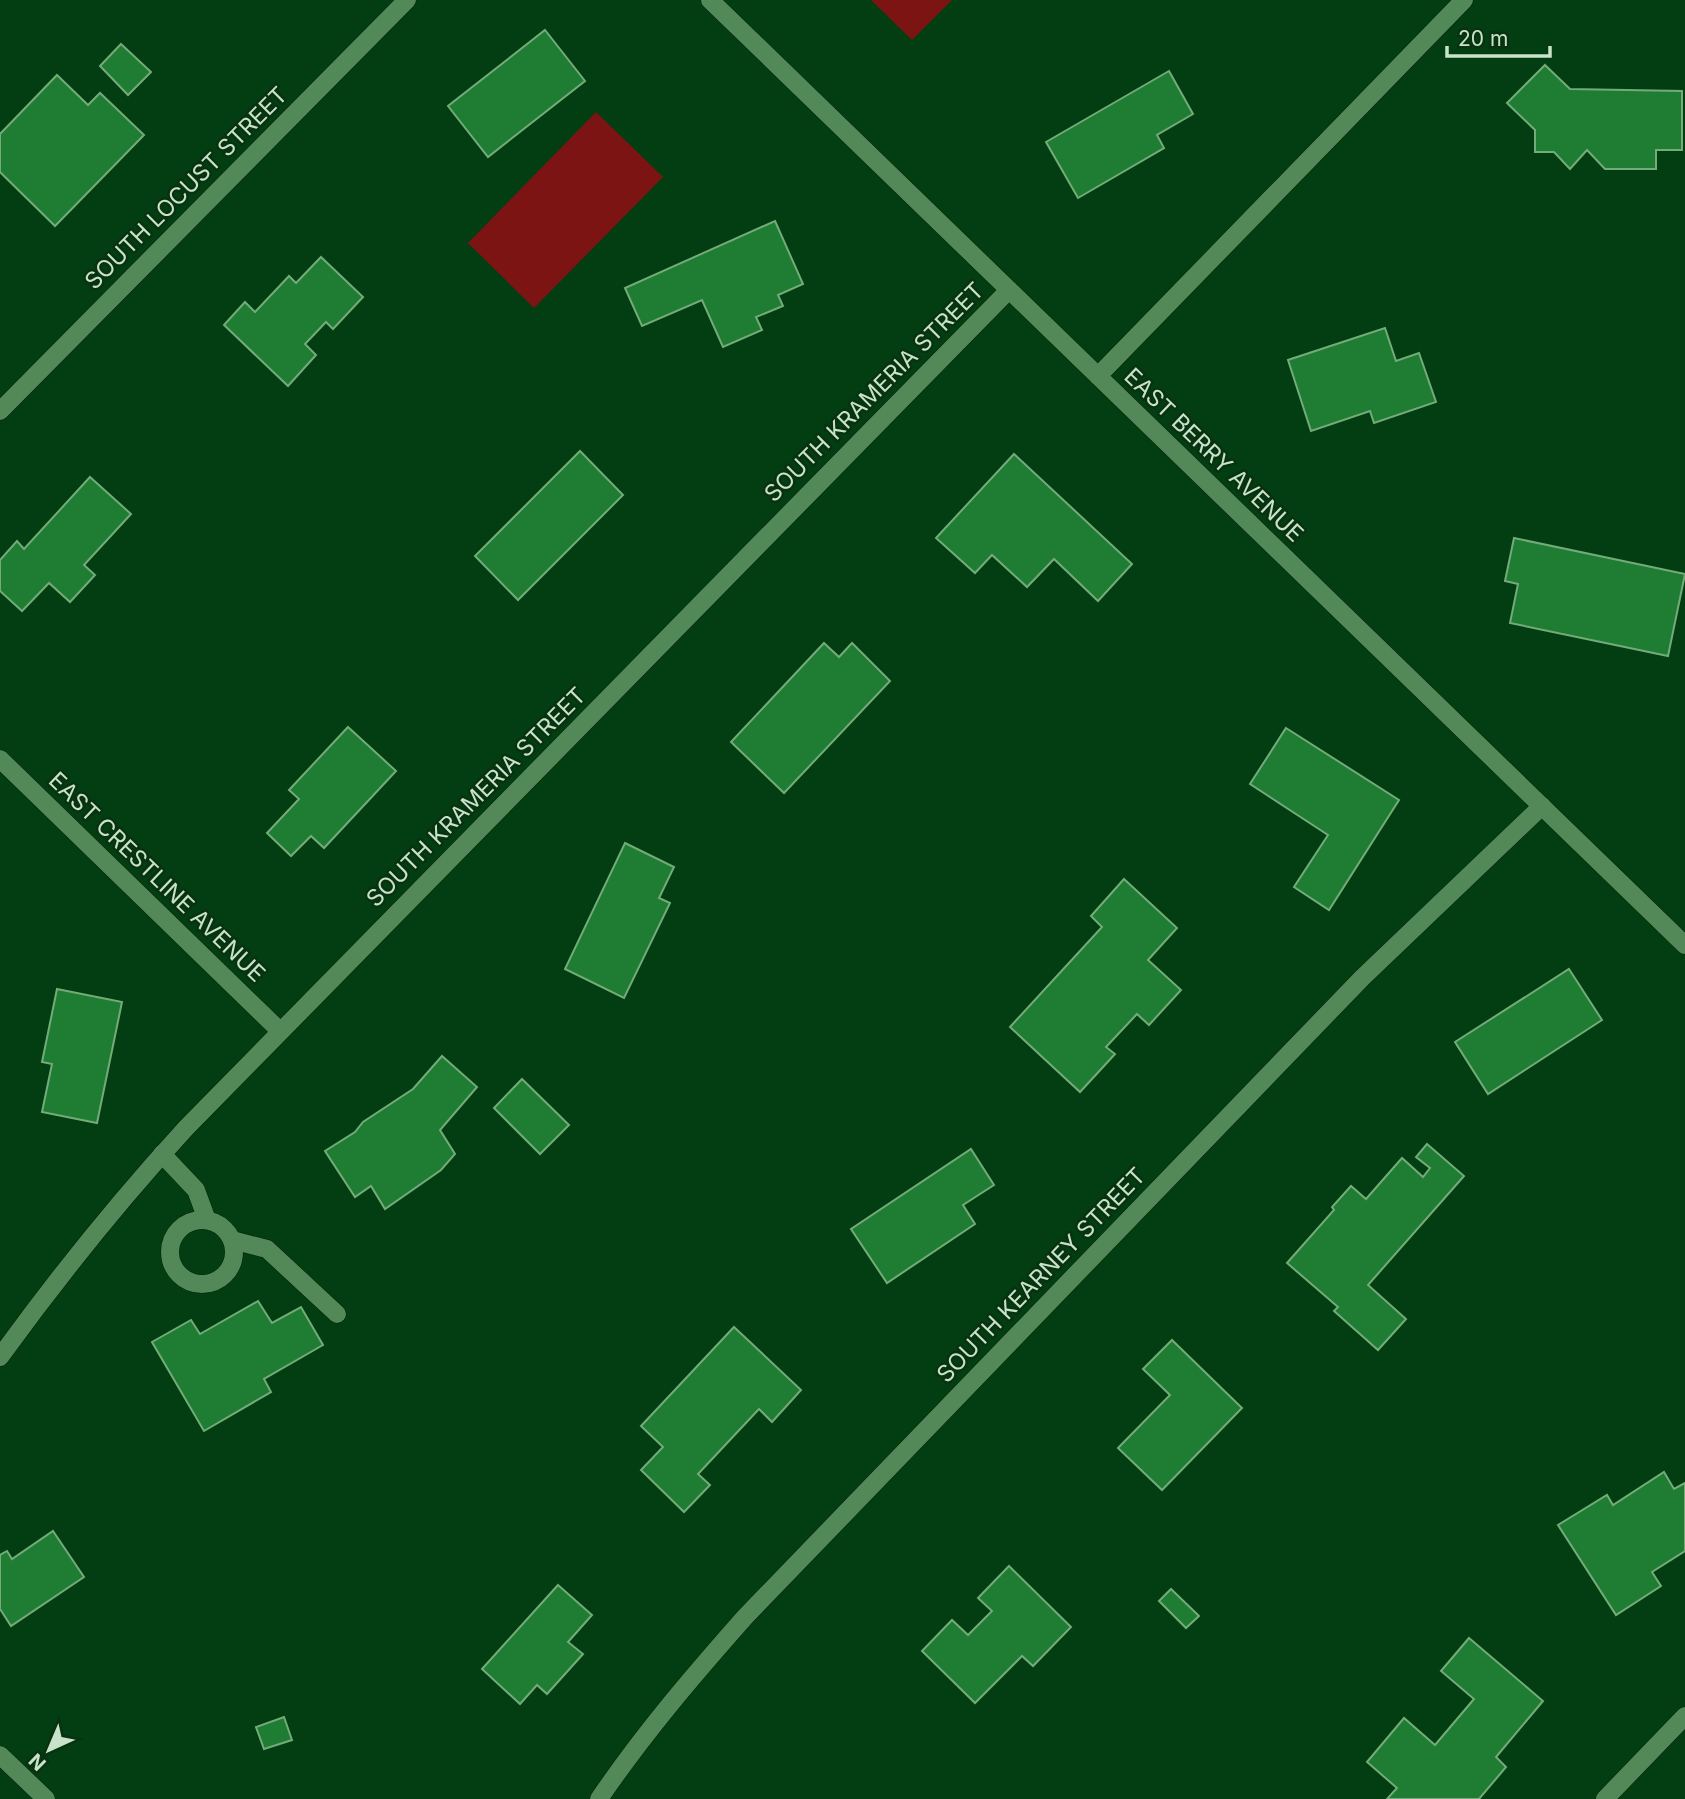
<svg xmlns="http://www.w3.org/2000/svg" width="1685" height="1799" font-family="Inter,sans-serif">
<rect width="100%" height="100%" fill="#033e12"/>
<g fill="#7c1414">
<polygon points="871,0 952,0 912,40"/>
<polygon points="596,112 663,177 534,308 468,243"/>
</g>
<g fill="#1e7c33" stroke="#74ab79" stroke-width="2">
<polygon points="545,30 585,81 488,157 448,106"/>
<polygon points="121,44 151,72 128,95 100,66"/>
<polygon points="1545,65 1570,89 1682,91 1682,150 1656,150 1656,169 1605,169 1587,150 1570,169 1554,152 1535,152 1535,130 1507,103"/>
<polygon points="1169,71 1193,114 1157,135 1164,148 1078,198 1046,142"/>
<polygon points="57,75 88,105 100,93 144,135 55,226 0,172 0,134"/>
<polygon points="775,221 803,284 778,295 783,306 756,317 762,330 723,347 702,300 642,326 625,288"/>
<polygon points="321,257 363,297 333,329 326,322 305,344 316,355 288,386 224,325 245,302 255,312 289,276 296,283"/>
<polygon points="1385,328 1396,361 1419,353 1436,402 1374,423 1370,411 1311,431 1288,360"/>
<polygon points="580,451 623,495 518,600 475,556"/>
<polygon points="1014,454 1132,564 1098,601 1054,559 1027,587 992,555 975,573 936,538"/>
<polygon points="90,477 131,514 84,565 95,575 70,602 49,583 22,611 0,591 0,560 17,541 24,549"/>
<polygon points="1514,538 1685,574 1668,656 1510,623 1518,584 1505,581"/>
<polygon points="824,643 839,657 852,643 890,681 784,793 731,742"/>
<polygon points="348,727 396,771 324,848 311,836 291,856 267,833 299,799 289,790"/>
<polygon points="1286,728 1399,800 1329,910 1294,887 1328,835 1250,784"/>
<polygon points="625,843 674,867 659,898 670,903 624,998 565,969"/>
<polygon points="1124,879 1177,928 1148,960 1181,990 1149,1025 1137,1014 1106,1047 1115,1054 1080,1092 1010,1027 1102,927 1091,916"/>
<polygon points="1569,969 1602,1020 1488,1094 1455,1042"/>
<polygon points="57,989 122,1002 97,1123 42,1112 52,1064 42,1062"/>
<polygon points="442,1056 477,1087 440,1130 455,1154 441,1170 385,1209 371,1186 355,1197 325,1151 355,1132 363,1122 413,1089"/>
<polygon points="522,1079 569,1125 540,1154 494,1108"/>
<polygon points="1427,1144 1464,1176 1368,1285 1406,1319 1378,1350 1334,1311 1338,1307 1287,1263 1334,1210 1332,1207 1351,1186 1366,1199 1402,1158 1423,1177 1430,1168 1416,1157"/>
<polygon points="971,1149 994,1185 963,1205 975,1224 887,1283 851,1229"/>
<polygon points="258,1301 272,1323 301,1307 323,1345 264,1379 271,1392 204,1431 152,1342 191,1320 200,1334"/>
<polygon points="734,1327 801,1390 772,1422 759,1409 698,1474 710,1485 684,1512 641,1470 663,1447 641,1426"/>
<polygon points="1172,1340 1242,1408 1162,1490 1118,1448 1170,1395 1143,1369"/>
<polygon points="1664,1472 1674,1489 1685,1483 1685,1551 1652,1572 1661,1586 1616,1615 1558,1525 1607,1495 1613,1505"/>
<polygon points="53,1531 84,1577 11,1626 0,1609 0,1555 7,1551 12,1559"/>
<polygon points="1009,1566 1071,1627 1033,1666 1022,1656 975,1703 922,1651 952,1620 968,1635 992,1611 978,1598"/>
<polygon points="558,1585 592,1615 568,1642 583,1654 547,1694 537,1685 520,1704 482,1669"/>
<polygon points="1171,1589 1199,1616 1186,1628 1159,1601"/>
<polygon points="1469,1638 1543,1701 1496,1757 1506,1767 1479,1799 1387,1799 1397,1788 1367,1762 1404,1718 1435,1745 1474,1699 1441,1671"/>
<polygon points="284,1717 292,1740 264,1749 256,1727"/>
</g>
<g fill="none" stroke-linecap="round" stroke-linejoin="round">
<defs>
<g id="lane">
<polyline points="162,1154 196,1190 207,1220"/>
<circle cx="202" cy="1252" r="32"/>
<polyline points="232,1240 267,1249 337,1314"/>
</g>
<g id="street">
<polyline points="710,0 1685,945"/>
<polyline points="1098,376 1464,0"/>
<polyline points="0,411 407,0"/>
<polyline points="0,759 280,1031"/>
<path d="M0 1357C58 1277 119 1201 186 1128L1009 290"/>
<polyline points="0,1755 46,1799"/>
<path d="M599 1799C644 1733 692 1677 745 1617L1362 978 1542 806"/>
<polyline points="1605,1799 1685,1716"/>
</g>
</defs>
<use href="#lane" stroke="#052109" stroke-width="19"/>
<use href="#street" stroke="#052109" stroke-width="19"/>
<use href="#lane" stroke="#538858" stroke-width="18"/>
<use href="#street" stroke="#538858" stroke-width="18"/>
</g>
<g text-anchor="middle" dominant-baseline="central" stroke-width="5" stroke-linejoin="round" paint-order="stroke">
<g font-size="23" fill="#c7e3c9" stroke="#083210">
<text transform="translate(186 188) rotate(-45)">SOUTH LOCUST STREET</text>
<text transform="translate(874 392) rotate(-45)">SOUTH KRAMERIA STREET</text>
<text transform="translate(1214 455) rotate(44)">EAST BERRY AVENUE</text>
<text transform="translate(476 797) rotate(-45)">SOUTH KRAMERIA STREET</text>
<text transform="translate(157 877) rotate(44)">EAST CRESTLINE AVENUE</text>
<text transform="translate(1041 1275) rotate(-46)">SOUTH KEARNEY STREET</text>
</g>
</g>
<g transform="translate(49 1750) rotate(224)" stroke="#083210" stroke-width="5" paint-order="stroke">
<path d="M0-5L12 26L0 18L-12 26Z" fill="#c7e3c9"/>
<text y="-10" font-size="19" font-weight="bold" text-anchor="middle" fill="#c7e3c9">N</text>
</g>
<path d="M1447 46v10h103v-10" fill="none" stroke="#c7e3c9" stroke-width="3.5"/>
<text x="1458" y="46" font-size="21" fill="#c7e3c9" stroke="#083210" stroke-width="5" paint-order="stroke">20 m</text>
</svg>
